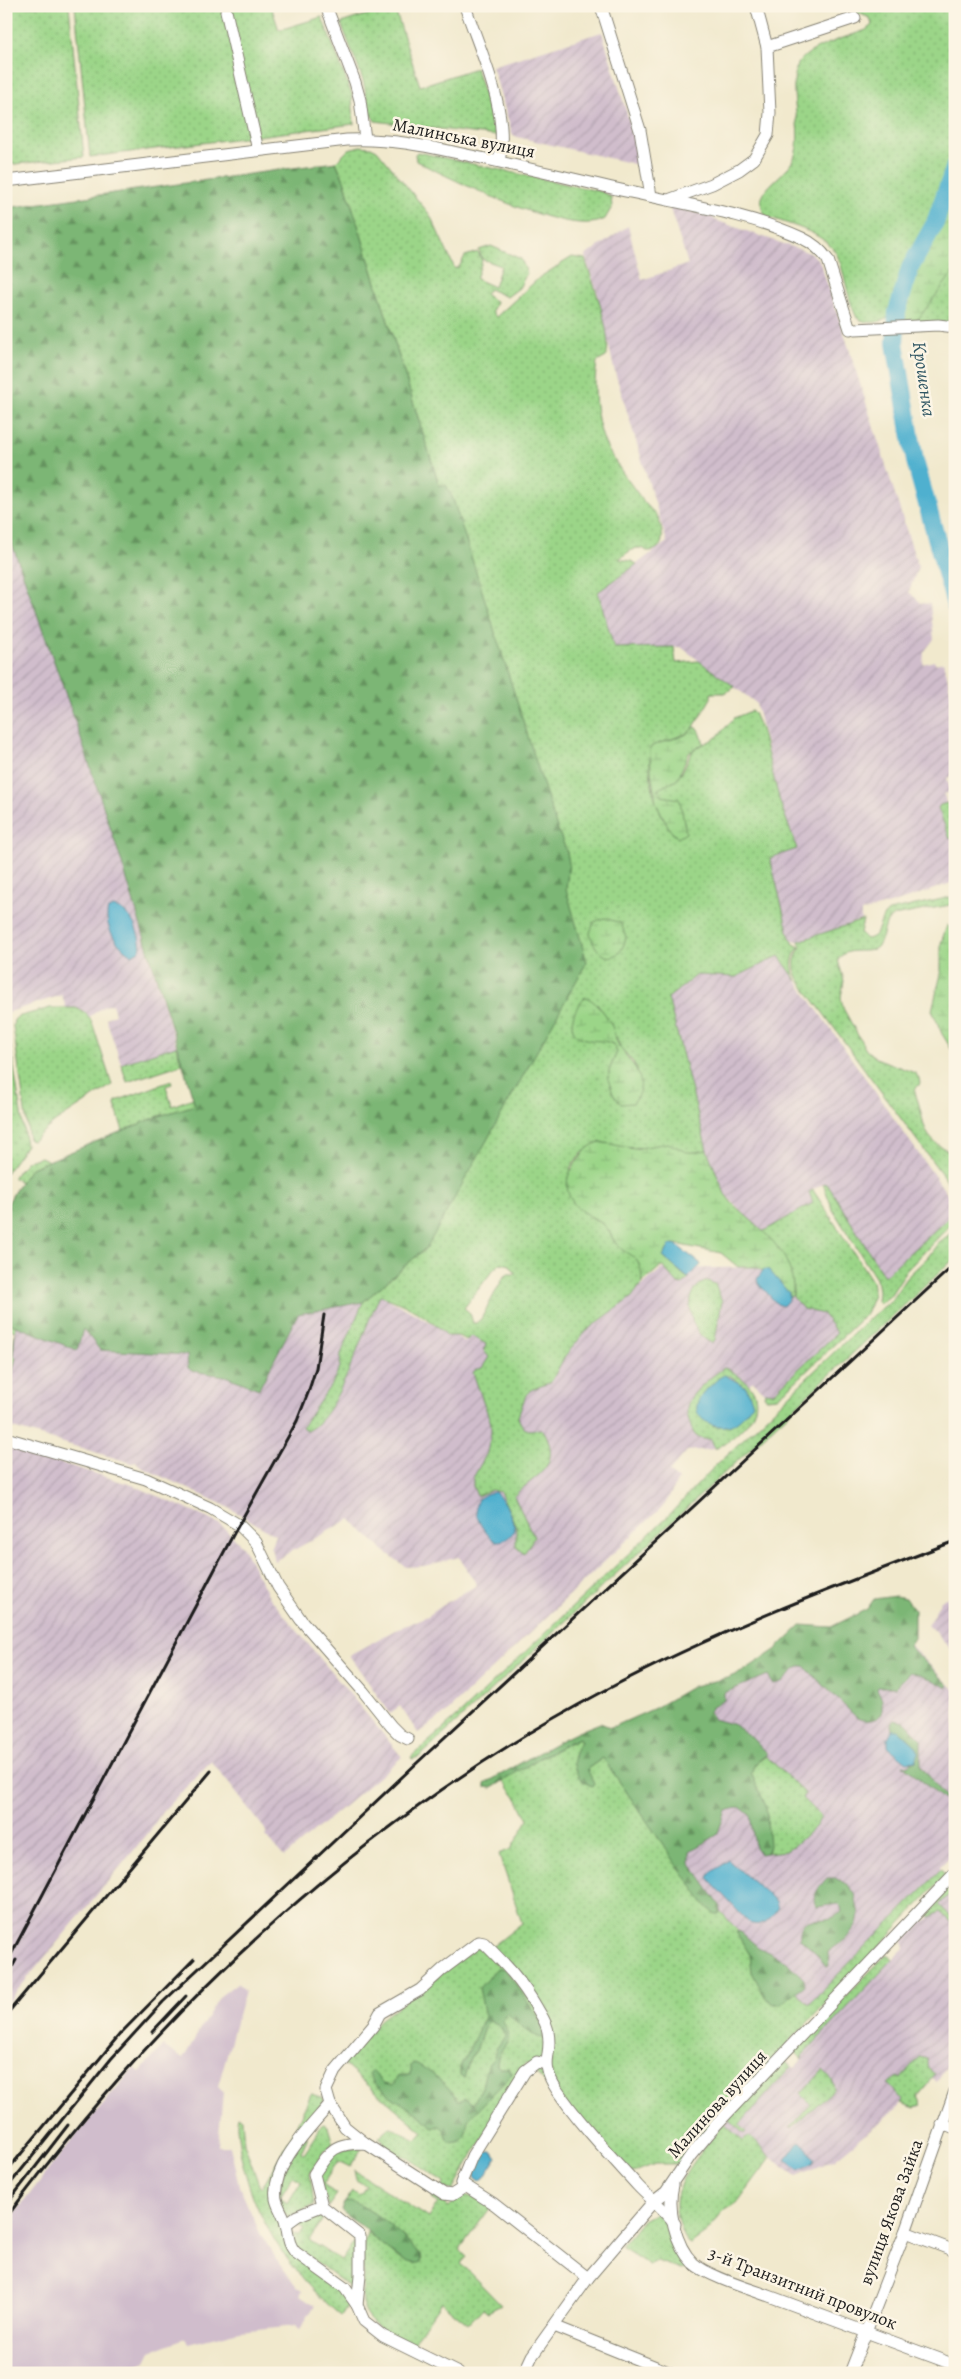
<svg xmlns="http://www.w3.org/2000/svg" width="961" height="2379" font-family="Alegreya,serif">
<defs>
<pattern id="industrial-furrows" width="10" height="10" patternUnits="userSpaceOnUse" patternTransform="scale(1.25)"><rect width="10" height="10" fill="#d0bdcc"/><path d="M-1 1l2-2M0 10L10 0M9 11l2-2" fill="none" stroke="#b2a2af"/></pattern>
<pattern id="green-dots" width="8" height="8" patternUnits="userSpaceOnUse" patternTransform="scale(1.25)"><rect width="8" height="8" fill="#9bd588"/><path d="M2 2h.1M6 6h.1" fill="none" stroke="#85b675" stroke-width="1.8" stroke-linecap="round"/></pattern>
<pattern id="forest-firs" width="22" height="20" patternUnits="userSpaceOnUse" patternTransform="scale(1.25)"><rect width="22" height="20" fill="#7cb674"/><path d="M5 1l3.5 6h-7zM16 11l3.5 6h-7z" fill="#65935e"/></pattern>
<pattern id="wetland-marsh" width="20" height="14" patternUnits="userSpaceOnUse" patternTransform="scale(1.25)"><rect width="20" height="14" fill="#9bd588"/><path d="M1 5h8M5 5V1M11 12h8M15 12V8" fill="none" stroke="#85b675"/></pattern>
</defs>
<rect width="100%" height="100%" fill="#fcf5e5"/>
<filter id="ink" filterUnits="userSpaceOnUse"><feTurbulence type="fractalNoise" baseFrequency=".02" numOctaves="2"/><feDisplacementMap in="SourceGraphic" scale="10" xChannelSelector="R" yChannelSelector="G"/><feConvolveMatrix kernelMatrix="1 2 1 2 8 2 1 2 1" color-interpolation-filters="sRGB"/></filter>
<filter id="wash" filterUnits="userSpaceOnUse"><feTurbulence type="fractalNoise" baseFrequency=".0096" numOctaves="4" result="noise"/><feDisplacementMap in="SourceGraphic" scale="20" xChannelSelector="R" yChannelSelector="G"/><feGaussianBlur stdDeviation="1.12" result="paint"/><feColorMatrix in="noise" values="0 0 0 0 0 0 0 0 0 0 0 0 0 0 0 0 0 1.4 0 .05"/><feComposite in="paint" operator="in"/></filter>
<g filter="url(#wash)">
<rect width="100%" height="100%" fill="#f1e9cd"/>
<g fill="url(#industrial-furrows)">
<polygon points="602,32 643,166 513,136 492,66"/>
<polygon points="669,206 711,216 715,220 810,253 819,260 845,336 918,567 909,592 921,603 930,604 934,639 924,652 923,664 934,661 935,664 944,662 955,712 955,775 947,778 951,792 944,794 955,844 955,867 951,883 894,903 861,912 861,920 799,941 792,940 789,935 770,858 797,848 780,802 756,703 681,647 614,648 598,592 667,542 614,369 598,294 585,256 628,226 642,280 688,264"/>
<polygon points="6,527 72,712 121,860 176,1046 121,1064 106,1018 115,1014 112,1004 104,1006 89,1017 86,1013 76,1008 66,1008 62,995 6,1013"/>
<polygon points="779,956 955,1205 955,1212 884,1276 825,1183 809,1192 813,1203 762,1232 725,1194 704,1142 668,998 697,975 736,977"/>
<polygon points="769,1267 803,1309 823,1314 837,1333 773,1393 765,1392 753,1381 749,1384 754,1392 756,1408 741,1430 715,1449 687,1451 669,1472 678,1480 665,1504 446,1713 418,1733 400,1706 390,1713 349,1655 397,1629 428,1616 446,1603 477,1585 459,1557 424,1566 406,1567 383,1550 350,1519 274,1561 271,1547 275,1535 224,1505 143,1468 136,1462 132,1463 6,1426 6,1400 16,1358 13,1356 16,1325 76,1349 82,1329 100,1350 188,1355 188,1368 192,1371 225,1376 259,1389 298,1314 363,1302 375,1292 466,1342 471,1335 570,1344 662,1269"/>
<polygon points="6,1446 135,1486 220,1524 242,1546 270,1598 402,1757 284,1857 266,1836 268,1833 211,1761 162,1812 149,1832 6,2004"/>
<polygon points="955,1595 955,1653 928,1625 941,1600"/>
<polygon points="890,1625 955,1690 955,1853 940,1867 941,1870 809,2004 751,1945 675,1861 707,1700"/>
<polygon points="952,1886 955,1888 955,2054 937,2082 933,2079 918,2096 922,2106 919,2108 909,2107 903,2101 895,2110 835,2159 796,2176 774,2160 749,2136 744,2142 724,2124 784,2060 795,2068 803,2060 793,2050 887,1954 893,1959 904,1948 902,1936 921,1920 924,1922 930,1917 927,1912 947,1888"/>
</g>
<polygon fill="#d0bdcc" points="237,1983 245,1990 218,2086 223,2092 218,2146 230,2146 239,2186 260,2233 277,2260 297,2287 302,2290 300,2295 315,2305 300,2329 295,2325 240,2331 188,2344 185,2338 151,2351 146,2361 120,2373 6,2373 6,2225 66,2147 134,2068 140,2072 163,2046 183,2059 219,1997"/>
<g fill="url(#green-dots)" stroke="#5c7852" fill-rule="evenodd">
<polygon points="6,6 69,6 84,157 6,165"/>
<polygon points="75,6 271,6 279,30 322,17 352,95 354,124 90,157"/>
<polygon points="394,6 420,86 476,68 497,136 375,121 370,113 363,80 341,23"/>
<path d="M852 6H955V327L896 329V313C884 322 871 326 857 318 848 301 846 280 840 262 831 233 792 226 766 216 748 191 785 179 794 158 805 131 787 93 797 66 804 48 848 37 866 30L872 25 870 18 853 11Z"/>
<path d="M360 146 371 147 377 150 430 215 455 269 459 267 465 256 478 252 482 261 476 279 494 287 501 266 482 259 479 250 491 246 521 259 527 273 519 288 507 297 489 289 485 294 496 302 492 312 496 317 540 277 572 257 585 259C592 280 614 337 606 357L597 362C593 388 595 416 604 441 610 457 633 487 644 502 648 507 653 511 657 516 663 528 668 552 647 551 636 543 628 553 619 559L631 561 637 564 598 592 614 648 674 647 676 663 699 661 735 687 725 693H711V698L691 732 652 746C645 774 656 814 675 836L685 826 680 807 659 794 658 788 682 772 693 750 717 737 734 718 751 711 754 713 761 729 780 802 797 849 770 858 789 935 794 944 800 947C790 957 791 969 797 981L779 956 736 977 697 975 668 998 707 1150C701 1151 690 1156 684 1153 680 1151 680 1148 674 1148 647 1145 628 1152 601 1142L583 1152 570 1168 586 1214 606 1226 615 1243 636 1258 642 1272V1283L632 1297 587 1330 565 1356 551 1382 531 1390 526 1395 518 1417 520 1422 524 1428 529 1430 542 1429C546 1433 547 1437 549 1443 557 1471 529 1479 514 1496L534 1537 524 1554 516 1547V1526L500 1492 491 1490 477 1496 473 1486V1478L487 1453 491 1433V1423L473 1373 475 1370 482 1368 489 1357 484 1351 486 1344 472 1336 467 1340 458 1336H447C435 1320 400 1301 380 1296 362 1329 340 1415 307 1431L302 1427 333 1382 340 1367 341 1354 363 1302 427 1247 516 732 344 180 336 162 349 149ZM597 1003 606 1017 621 1048 633 1062 638 1073 609 1071 617 1052 613 1044 599 1039ZM501 1263 510 1265 516 1274H508L503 1278 481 1319 476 1323H473L470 1313 464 1308 493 1270Z"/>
<path d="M417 152 603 192 611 197 612 207 605 219C570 239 459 182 424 165L416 161 415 154Z"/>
<polygon points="947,803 953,807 955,844 953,838 950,839 938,808 940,805"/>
<path d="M955 896V904L894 916 888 920C884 927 883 940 878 946 868 957 847 944 838 960L844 981 841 997 843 1008 866 1050 876 1058 915 1073 919 1078 920 1084 915 1089V1093C928 1126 917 1137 955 1154V1192L801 983C793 970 792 960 801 947L799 941 863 920 860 933 866 939C882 937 877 918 889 911Z"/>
<polygon points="50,1008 76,1008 86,1013 92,1022 112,1085 55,1122 32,1141 29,1140 13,1026 14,1020 17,1017"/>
<polygon points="6,1018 26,1145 6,1173"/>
<polygon points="176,1046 182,1064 127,1082 121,1064"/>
<polygon points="171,1081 172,1084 166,1086 172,1106 193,1098 196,1106 159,1116 123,1131 115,1105 116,1101"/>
<polygon points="41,1157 49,1161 31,1168 20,1182 13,1177 27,1161"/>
<polygon points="824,1183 828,1185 884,1276 955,1212 955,1220 906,1271 890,1296 879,1304 877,1301 878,1291 876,1279 833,1210 823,1184"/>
<path d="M813 1190 872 1281C875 1294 871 1306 864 1316L792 1385 777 1397 767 1398 764 1396 765 1392 773 1393 837 1333 823 1314 803 1309 793 1297C794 1280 775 1245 762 1232L813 1203 809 1192Z"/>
<polygon points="955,1230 955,1258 426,1751 419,1757 412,1759 411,1757 460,1714 670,1514 714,1467 873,1315 890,1302 906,1278 928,1257 938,1243"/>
<path d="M708 1281 715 1284 722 1301 715 1340 712 1343C688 1335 680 1287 708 1281Z"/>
<polygon points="6,1322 16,1325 13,1356 16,1357 6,1400 7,1367 11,1356 15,1331 6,1328"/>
<path d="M724 1368C732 1370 737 1375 744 1380 775 1405 738 1437 715 1449L711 1439C700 1440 695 1438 691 1427 689 1420 685 1411 688 1404 692 1392 713 1375 724 1368ZM729 1375 746 1387 730 1426H713Z"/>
<polygon points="579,1738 581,1742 573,1758 587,1769 603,1758 675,1861 751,1945 809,2004 941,1870 946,1875 748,2086 680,2164 655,2164 630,2174 598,2137 526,2063 453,2190 441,2189 445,2183 404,2155 397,2160 380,2148 384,2141 379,2137 390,2127 416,2140 423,2132 342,2063 380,2020 474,1949 493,1946 522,1923 499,1854 511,1849 528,1820 518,1800 501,1778"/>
<polygon points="766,1756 805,1793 802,1798 821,1817 816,1826 793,1847 786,1851 766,1853 768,1851 767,1816 751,1772 755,1764"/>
<polygon points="947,1888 951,1893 939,1905 955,1920 955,1925 940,1912 930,1917 927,1912"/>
<polygon points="887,1954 893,1959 802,2056 803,2060 793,2050"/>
<polygon points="920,2057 927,2059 927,2066 935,2075 918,2096 922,2106 914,2108 901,2103 903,2100 888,2084 897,2076 901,2078"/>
<polygon points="784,2060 791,2067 739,2125 746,2132 744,2134 728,2119"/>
<polygon points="823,2070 832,2079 834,2089 793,2127 790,2128 811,2104 801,2094"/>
<path d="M311 2094 324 2098V2104L278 2171 284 2236 341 2291 349 2303 341 2316C290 2272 252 2218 240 2150 239 2140 235 2126 238 2116L242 2119 244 2143 259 2185 262 2187 291 2137Z"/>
<path d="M324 2124 328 2127 333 2144 324 2152 310 2173 314 2205 288 2217C269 2199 287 2152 304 2137H308L301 2152 304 2154 316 2136 320 2126ZM293 2176 301 2181 288 2203 280 2198Z"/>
<path d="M724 2124 743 2141 749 2136 771 2157 737 2203 724 2211 707 2232 690 2244C683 2240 682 2233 679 2225 665 2185 701 2152 724 2124Z"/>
<polygon points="362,2148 350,2167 338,2161 323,2184 337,2194 328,2207 318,2173 334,2150"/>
<path d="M354 2170 428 2218 438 2202 432 2198 436 2192 445 2199V2205L449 2208C463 2188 474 2197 491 2207L459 2250 467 2257 461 2264 501 2305 488 2312 483 2308 468 2324 441 2302 412 2345C395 2336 368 2327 363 2308V2248L367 2232 396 2256 414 2264 422 2259C418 2245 371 2210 357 2204 353 2202 349 2203 345 2202L343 2205 353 2191 360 2195 366 2186 356 2180Z"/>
<polygon points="317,2212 323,2219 309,2240 341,2261 355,2240 355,2288 352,2289 293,2244 293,2234 299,2235 304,2229 295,2223"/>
<polygon points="657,2212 666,2217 687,2262 685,2269 681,2270 657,2261 649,2265 621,2247 643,2220"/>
</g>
<g fill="url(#forest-firs)" stroke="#4c6948">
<polygon points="336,162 344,180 439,485 446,485 453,499 556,825 567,852 569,863 566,889 587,962 427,1247 363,1302 298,1314 259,1389 225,1376 192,1371 188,1368 187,1355 100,1350 83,1329 77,1350 6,1322 6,1207 18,1185 31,1168 159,1116 195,1105 121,860 72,712 6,527 6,208"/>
<path d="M895 1596 906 1598 914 1610V1638L909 1646 949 1685 947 1688 931 1679 910 1672 896 1687H878L877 1689 882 1699V1714C875 1721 866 1722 857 1718L804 1666H799C789 1672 788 1683 773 1684L768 1675 724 1693V1700L711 1708 709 1713 713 1719 735 1725 751 1737 767 1754 755 1764 751 1773 766 1806 769 1846 766 1853 760 1854 755 1847 750 1815 740 1807 726 1811 717 1835 690 1851V1863L721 1907 719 1914H715L707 1908 603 1758 587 1769 594 1783 592 1786C573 1780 568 1756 581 1742L579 1738 541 1757 492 1788 485 1787V1784L491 1780C527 1760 561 1737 600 1723L610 1727 615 1726 655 1708 693 1686 727 1678 742 1672 775 1650 801 1625 831 1627 867 1609 874 1599Z"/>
<polygon points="894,1720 905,1722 921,1738 921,1766 945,1796 945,1801 903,1765 907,1766 916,1761 918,1749 905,1735 892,1730 891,1724"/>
<path d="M827 1878H835L848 1885 855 1894 859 1915 857 1924 846 1939 828 1952 829 1966 826 1967 817 1954 800 1939C798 1914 817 1922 831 1918 835 1917 838 1914 842 1912L841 1907 838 1904 817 1907C809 1898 820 1886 827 1878Z"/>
<polygon points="736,1932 741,1932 758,1947 786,1961 804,1979 805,1985 781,2004 774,2004 765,1997 752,1972 750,1955"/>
<path d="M500 1968 505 1969 545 2027 544 2038C532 2038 517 2022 508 2014L505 2016 503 2021C516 2048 499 2041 497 2065L500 2068H509L512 2074 468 2120C465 2132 468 2145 449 2142L445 2131 440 2126 432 2127C419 2109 375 2093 369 2074L372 2071 384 2083 394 2085 399 2075H411V2065L415 2063C428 2069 452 2088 459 2101L465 2098 473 2104 482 2087 487 2065 494 2058 496 2049 505 2036C503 2029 497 2022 490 2021L485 2025 476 2051 470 2058 464 2078 460 2075V2067L485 2017 479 1988 496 1969Z"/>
<path d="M350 2201C374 2209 404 2236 421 2255V2262C405 2270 374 2237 363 2227 355 2221 347 2218 341 2210L345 2202Z"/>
</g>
<g fill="url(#wetland-marsh)" stroke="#5c7852">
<path d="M955 166V270L912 327 896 329C898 286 917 261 935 224 943 206 948 185 955 166Z"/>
<polygon points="695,727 699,729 704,743 689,753 677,780 658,789 662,796 679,799 680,801 686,833 678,838 670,830 656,803 651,772 650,748 654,745 685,735"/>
<path d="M604 918 621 923 626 937C620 967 596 960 590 933L594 922Z"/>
<polygon points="947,925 955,931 955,1055 942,1034 932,1010 941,974 941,943"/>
<path d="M585 997C594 999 607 1015 611 1024 614 1029 614 1036 617 1042 628 1063 653 1077 633 1103L621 1104 613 1094 608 1079 609 1071 617 1052 613 1044C603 1039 595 1042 586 1039 562 1034 574 1008 585 997Z"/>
<path d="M601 1142 634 1149 668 1143C690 1153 682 1154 707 1150L725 1194 732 1203C760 1230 795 1251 793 1294L789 1299V1293L766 1269 763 1271 755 1267H738L721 1253 675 1244 663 1257 686 1277H690L682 1285 678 1284 663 1267 659 1268 642 1283C642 1251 628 1260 614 1241 611 1236 609 1229 604 1225 595 1217 582 1214 575 1205 564 1192 565 1176 575 1164 584 1153 587 1145 601 1142Z"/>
</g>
<g fill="#50b0cf" stroke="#366676">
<path d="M113 907C131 910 139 931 141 947L139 951 132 955C117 947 103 925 108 909Z"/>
<polygon points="675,1244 700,1263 701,1265 688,1278 663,1257 670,1245"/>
<polygon points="764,1269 769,1270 789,1293 789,1299 783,1306 777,1304 758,1283 757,1279"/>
<path d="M725 1375 746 1387 753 1403C748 1410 743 1418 735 1423 722 1432 690 1421 698 1402 700 1397 704 1393 707 1389 713 1384 718 1377 725 1375Z"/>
<path d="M495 1492 505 1503 515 1526C514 1536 505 1542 495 1541 484 1533 470 1513 478 1499L486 1494Z"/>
<polygon points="892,1730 899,1730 915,1745 919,1752 916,1761 907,1762 888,1747 888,1738"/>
<path d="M728 1860 776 1901 778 1909C770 1919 763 1928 749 1923L708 1879C709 1869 722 1868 728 1860Z"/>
<polygon points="801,2142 808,2147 814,2159 812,2163 799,2170 786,2160 798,2143"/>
<path d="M487 2151H492L497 2158 485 2177 480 2181 475 2177C472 2166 478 2158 487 2151Z"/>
</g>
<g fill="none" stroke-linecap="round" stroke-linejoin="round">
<polyline stroke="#50b0cf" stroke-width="18" points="955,166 935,223 910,268 897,312 895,343 915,461 955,605"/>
</g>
</g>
<g filter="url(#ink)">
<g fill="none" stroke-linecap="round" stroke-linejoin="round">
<defs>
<g id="street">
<polyline points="326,6 355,82 360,100 365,139"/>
<path d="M465 6C481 54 510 112 499 161"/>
<polyline points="601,6 640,130 651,196"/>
<polyline points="226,11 258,150"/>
<polyline points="767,47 855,18"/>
<path d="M6 181 347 140C388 138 427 146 467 155 521 166 575 180 630 192 688 205 747 213 802 238 813 243 821 250 828 260L850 329"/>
<polyline points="671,199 712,184 739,170 754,159 768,135 770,113 767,47 756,6"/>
<polyline points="855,329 938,325 955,327"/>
<polyline points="6,1438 146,1479 210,1508 239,1525 256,1542 278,1587 301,1620 363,1691 391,1726 400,1735 408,1739"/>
<polyline points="546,2064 537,2062 525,2071 472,2156 461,2183 494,2204 588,2278"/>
<polyline points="330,2104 345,2127 365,2143"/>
<polyline points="942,2124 955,2129"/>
<path d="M673 2185C667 2209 675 2245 693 2263 707 2276 750 2289 769 2296 831 2319 893 2342 955 2365"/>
<polyline points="286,2224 297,2216 322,2206"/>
<polyline points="905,2232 955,2251"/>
<path d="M357 2305 345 2288 295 2252C287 2242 289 2236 286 2224 284 2215 278 2208 276 2199 271 2165 310 2128 330 2104L326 2090 335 2071 373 2026 380 2013 420 1990 443 1969 479 1942 484 1943C506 1965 521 1980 537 2008 541 2015 547 2023 548 2032 553 2057 538 2061 557 2090 580 2124 611 2156 638 2186 652 2201 664 2207 675 2224"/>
<polyline points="554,2326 671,2373"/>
<path d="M458 2373 383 2336 364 2321 357 2305 360 2276V2236L322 2206 314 2174C330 2150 334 2143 365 2143L444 2194 452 2195 466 2186"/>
<polyline points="524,2373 532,2356 588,2278 653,2202 666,2192 691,2155 716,2125 955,1873"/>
<polyline points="850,2373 905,2232 955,2091"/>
</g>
</defs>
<use href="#street" stroke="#868274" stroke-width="13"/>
<use href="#street" stroke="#fff" stroke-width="11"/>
<g stroke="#1c1c1c" stroke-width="3">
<polyline points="6,1964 233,1535 297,1421 308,1393 316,1368 324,1315"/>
<polyline points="6,1978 16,1960"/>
<polyline points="6,2015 211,1771"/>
<polyline points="152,2032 186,1996"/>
<polyline points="6,2172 120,2034 194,1959"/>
<polyline points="6,2189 111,2059 163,2002 418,1762 955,1264"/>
<polyline points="6,2205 68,2125"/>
<path d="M6 2218C166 2002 366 1817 604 1691 717 1631 836 1586 955 1541"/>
</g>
</g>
</g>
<g text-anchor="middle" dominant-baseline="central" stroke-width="5" stroke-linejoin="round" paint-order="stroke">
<g font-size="18" fill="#1c1c1c" stroke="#fcf5e5">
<text transform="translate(464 138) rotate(11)">Малинська вулиця</text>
<text transform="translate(717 2104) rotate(-48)">Малинова вулиця</text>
<text transform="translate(891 2212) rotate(-70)">вулиця Якова Зайка</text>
<text transform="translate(803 2288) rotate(21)">3-й Транзитний провулок</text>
</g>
<g font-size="19" font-style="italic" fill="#315764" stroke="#fcf5e5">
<text transform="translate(924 379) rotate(82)">Крошенка</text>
</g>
</g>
<rect width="961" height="2379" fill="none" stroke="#fcf5e5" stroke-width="25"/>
</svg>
